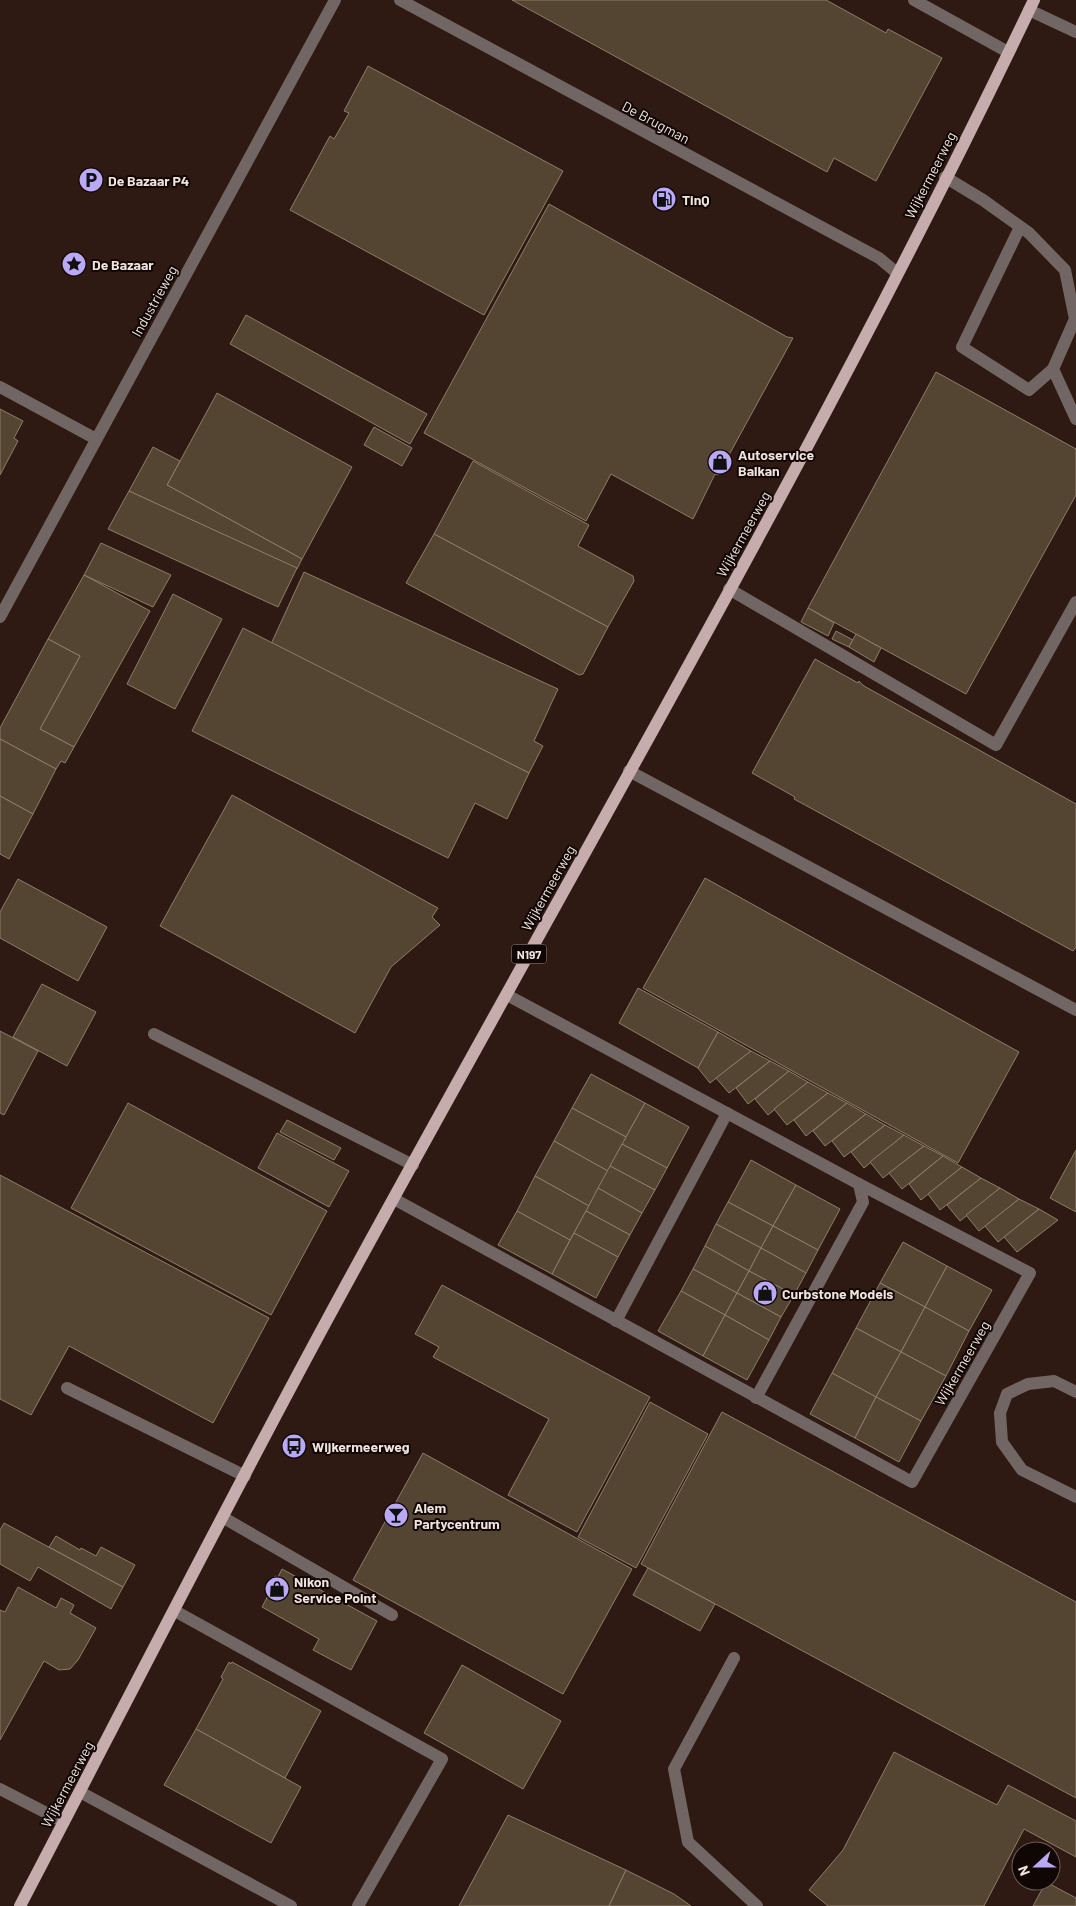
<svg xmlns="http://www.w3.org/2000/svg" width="1076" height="1906" font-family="Barlow,sans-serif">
<rect width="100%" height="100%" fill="#2e1a12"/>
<g fill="#544533" stroke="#8d7d69">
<polygon points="512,0 826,0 886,33 888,29 942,58 876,181 834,158 827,172"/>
<polygon points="368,66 563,171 484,315 290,210 330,136 334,139 349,113 344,111"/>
<polygon points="549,204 787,337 793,338 718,475 715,474 693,519 611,474 586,521 424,433"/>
<polygon points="246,315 427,414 410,444 230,344"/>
<polygon points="936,372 1076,449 1076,495 966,694 808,608"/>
<polygon points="217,393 352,467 302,559 167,485"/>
<polygon points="0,409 23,421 14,438 18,441 0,475"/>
<polygon points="374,427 412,448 402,466 364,445"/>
<polygon points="153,447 180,461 167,485 302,559 297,569 129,491"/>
<polygon points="473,461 589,525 578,546 633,576 634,581 608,627 434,534"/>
<polygon points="129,491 297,568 278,607 108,529"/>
<polygon points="434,534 608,627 583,674 579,675 406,583"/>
<polygon points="101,543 171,575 153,607 84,575"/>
<polygon points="304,572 558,689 534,741 543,746 529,773 271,644"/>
<polygon points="84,575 150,611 74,747 40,729 80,656 48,639"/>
<polygon points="173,594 222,619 175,709 127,684"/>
<polygon points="808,608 834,623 828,636 801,622"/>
<polygon points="243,628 529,773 507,819 475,803 448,858 192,731"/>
<polygon points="836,631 853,640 849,647 832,639"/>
<polygon points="856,634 881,648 874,662 849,647"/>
<polygon points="48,639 80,656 40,729 74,747 65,763 61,761 56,769 0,739 0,728"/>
<polygon points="815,659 858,683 859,681 864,686 1076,804 1076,947 1073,951 794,799 795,797 752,773"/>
<polygon points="0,739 56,769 33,814 0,796"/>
<polygon points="232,795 438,908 432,917 440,925 391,967 355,1033 160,926"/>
<polygon points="0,796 33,814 9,859 0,854"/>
<polygon points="705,878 1019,1052 958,1163 643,988"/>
<polygon points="18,879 107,927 78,981 0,938 0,912"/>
<polygon points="42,984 96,1012 67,1066 13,1037"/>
<polygon points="638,988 718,1032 698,1068 619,1023"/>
<polygon points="0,1031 38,1051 4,1115 0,1113"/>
<polygon points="718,1032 751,1051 710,1083 698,1068"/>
<polygon points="751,1051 770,1061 729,1093 716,1078"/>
<polygon points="770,1061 789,1071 748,1104 736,1088"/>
<polygon points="789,1071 808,1082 768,1115 755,1099"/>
<polygon points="591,1074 645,1103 626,1137 572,1108"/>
<polygon points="808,1082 828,1093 787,1125 774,1109"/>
<polygon points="828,1093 847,1103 806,1136 794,1120"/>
<polygon points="128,1103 327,1211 271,1315 71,1208"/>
<polygon points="645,1103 689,1127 667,1168 622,1144"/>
<polygon points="847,1103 866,1114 825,1146 813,1131"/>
<polygon points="572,1108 626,1137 608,1171 554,1141"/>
<polygon points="866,1114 885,1125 844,1157 832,1141"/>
<polygon points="287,1120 341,1148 334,1160 280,1132"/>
<polygon points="885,1125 904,1135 864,1168 851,1152"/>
<polygon points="277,1133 349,1171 329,1207 258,1168"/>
<polygon points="904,1135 924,1146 883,1178 870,1162"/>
<polygon points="554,1141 608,1171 589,1206 535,1176"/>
<polygon points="622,1144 667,1168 655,1190 610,1166"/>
<polygon points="924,1146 943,1156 902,1189 889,1173"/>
<polygon points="1076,1150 1076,1212 1050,1198"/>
<polygon points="943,1156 962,1167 921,1200 909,1184"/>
<polygon points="751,1160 796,1185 773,1226 728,1202"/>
<polygon points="610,1166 655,1190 642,1213 598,1188"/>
<polygon points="962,1167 981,1178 940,1210 928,1194"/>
<polygon points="0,1175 269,1318 213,1423 69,1346 31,1415 0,1399"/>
<polygon points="535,1176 589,1206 570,1240 517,1211"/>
<polygon points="981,1178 1000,1188 960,1221 947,1205"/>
<polygon points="796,1185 840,1209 818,1250 773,1226"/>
<polygon points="598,1188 642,1213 630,1235 586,1211"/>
<polygon points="1000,1188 1019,1199 979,1231 966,1215"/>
<polygon points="1019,1199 1039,1209 998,1242 985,1226"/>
<polygon points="728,1202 773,1226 761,1248 716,1224"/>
<polygon points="1039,1209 1058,1220 1017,1252 1004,1237"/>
<polygon points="517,1211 570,1240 552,1274 498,1245"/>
<polygon points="586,1211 630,1235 618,1257 574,1233"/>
<polygon points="716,1224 761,1248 749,1271 705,1246"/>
<polygon points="773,1226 818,1250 806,1273 761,1248"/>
<polygon points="574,1233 618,1257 596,1298 552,1274"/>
<polygon points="903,1242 947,1266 925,1307 880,1283"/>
<polygon points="705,1246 749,1271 737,1293 693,1269"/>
<polygon points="761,1248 806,1273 794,1295 749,1271"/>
<polygon points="947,1266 992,1290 969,1331 925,1307"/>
<polygon points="693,1269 737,1293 725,1315 681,1291"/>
<polygon points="749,1271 794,1295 781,1317 737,1293"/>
<polygon points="880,1283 925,1307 901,1352 856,1328"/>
<polygon points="442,1285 650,1397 577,1532 508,1495 549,1419 433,1357 439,1347 415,1334"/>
<polygon points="681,1291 725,1315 703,1356 658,1331"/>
<polygon points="737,1293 781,1317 769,1340 725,1315"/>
<polygon points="925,1307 969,1331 946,1376 901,1352"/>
<polygon points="725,1315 769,1340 747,1380 703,1356"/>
<polygon points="856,1328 901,1352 876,1397 832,1373"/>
<polygon points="901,1352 946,1376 921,1421 876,1397"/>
<polygon points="832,1373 876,1397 855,1438 810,1414"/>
<polygon points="876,1397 921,1421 899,1462 855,1438"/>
<polygon points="650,1402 708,1434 636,1568 578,1537"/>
<polygon points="722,1412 1076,1602 1076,1798 641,1564"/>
<polygon points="423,1453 632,1569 563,1694 353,1580"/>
<polygon points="4,1523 123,1587 111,1609 38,1567 30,1581 0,1564 0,1530"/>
<polygon points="56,1536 80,1550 81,1548 96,1556 101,1547 135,1565 123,1587 49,1547"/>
<polygon points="648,1568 715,1604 700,1631 633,1595"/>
<polygon points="282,1569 377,1621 351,1670 313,1650 319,1639 262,1607 272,1588 269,1586 275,1576 278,1577"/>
<polygon points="18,1587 56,1608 61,1598 74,1605 70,1613 96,1628 78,1660 70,1669 59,1670 44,1661 0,1740 0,1610 5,1612"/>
<polygon points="229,1662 231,1664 232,1662 321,1711 285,1778 196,1729 223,1679 221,1677"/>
<polygon points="462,1665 561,1721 523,1789 424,1733"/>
<polygon points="196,1729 301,1787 271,1843 164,1785"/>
<polygon points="894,1752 997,1805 1008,1785 1076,1821 1076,1857 1024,1829 984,1906 828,1906 809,1890 843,1850"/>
<polygon points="508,1815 626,1870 609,1906 459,1906"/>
<polygon points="626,1870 674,1894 691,1906 609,1906"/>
<polygon points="1046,1882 1076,1898 1076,1906 1033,1906"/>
</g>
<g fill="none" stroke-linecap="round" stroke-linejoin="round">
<g stroke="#726665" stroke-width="12">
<polyline points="400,0 879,258 897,273"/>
<polyline points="914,0 1008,52"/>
<polyline points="1029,10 1076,32"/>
<polyline points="945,177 983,200 1029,233 1065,270 1075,319 1053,369 1076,419"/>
<polyline points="1020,227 962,347 1029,390 1053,369"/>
<polyline points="0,387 96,439"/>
<polyline points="729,589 996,745 1076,602"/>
<polyline points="0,617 335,0"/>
<polyline points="629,771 1076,1010"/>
<polyline points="507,995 859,1184 863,1202 756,1398"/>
<polyline points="154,1034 413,1165"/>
<polyline points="394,1199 912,1482 1030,1273 859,1184"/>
<polyline points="616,1321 727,1113"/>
<polyline points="67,1388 245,1476"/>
<polyline points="1076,1392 1054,1381 1028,1384 1007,1394 1000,1413 1002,1442 1022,1470 1076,1497"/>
<polyline points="224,1518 392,1615"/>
<polyline points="175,1611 442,1759 358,1906"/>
<polyline points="734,1658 674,1769 688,1842 757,1906"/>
<polyline points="0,1789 64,1822"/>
<polyline points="80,1792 291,1906"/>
</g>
<path stroke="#c6acac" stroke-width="12" d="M20 1906C122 1711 222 1514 327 1320 565 881 819 451 1034 0"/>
</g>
<defs>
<symbol id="parking-disc" viewBox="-11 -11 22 22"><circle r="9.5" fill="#baaaf6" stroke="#100705"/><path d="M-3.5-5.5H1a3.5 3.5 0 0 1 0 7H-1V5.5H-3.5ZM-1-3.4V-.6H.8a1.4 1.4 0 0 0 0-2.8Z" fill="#111"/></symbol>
<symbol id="fuel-disc" viewBox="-11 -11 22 22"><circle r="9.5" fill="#baaaf6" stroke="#100705"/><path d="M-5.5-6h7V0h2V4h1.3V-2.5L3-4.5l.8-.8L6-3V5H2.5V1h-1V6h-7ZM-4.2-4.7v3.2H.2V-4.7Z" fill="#111"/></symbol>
<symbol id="sight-disc" viewBox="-11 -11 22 22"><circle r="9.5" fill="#baaaf6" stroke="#100705"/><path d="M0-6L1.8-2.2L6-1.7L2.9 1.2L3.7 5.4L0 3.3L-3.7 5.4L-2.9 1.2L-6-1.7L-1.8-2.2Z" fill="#111"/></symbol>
<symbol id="shop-disc" viewBox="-11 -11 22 22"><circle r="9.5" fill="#baaaf6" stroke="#100705"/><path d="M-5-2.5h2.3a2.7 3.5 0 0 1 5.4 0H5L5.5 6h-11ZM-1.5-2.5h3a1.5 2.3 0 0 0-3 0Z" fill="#111"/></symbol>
<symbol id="bus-disc" viewBox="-11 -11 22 22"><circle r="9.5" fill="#baaaf6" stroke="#100705"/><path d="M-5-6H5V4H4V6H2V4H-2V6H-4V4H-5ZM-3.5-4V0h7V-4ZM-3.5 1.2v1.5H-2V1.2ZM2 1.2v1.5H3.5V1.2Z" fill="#111"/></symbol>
<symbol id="bar-disc" viewBox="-11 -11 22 22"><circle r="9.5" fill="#baaaf6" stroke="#100705"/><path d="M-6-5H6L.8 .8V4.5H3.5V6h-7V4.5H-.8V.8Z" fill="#111"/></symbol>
</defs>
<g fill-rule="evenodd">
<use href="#parking-disc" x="77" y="166" width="28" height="28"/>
<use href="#fuel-disc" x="650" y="185" width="28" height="28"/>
<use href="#sight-disc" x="60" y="250" width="28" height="28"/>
<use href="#shop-disc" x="706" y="448" width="28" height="28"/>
<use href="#shop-disc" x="751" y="1279" width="28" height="28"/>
<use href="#bus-disc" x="280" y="1432" width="28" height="28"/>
<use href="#bar-disc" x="382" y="1501" width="28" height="28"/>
<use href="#shop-disc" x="263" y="1575" width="28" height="28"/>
</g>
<g text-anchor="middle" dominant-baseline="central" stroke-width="4" stroke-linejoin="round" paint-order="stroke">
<rect fill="#100705" stroke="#ada09c" stroke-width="1" x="511.5" y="944.5" width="35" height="19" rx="4"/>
<g font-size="12" font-weight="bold" fill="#f0e2dc">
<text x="529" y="954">N197</text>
</g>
<g font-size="14" fill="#f0e2dc" stroke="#100705">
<text transform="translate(656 122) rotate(28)">De Brugman</text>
<text transform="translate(930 175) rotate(-63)">Wijkermeerweg</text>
<text transform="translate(154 301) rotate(-61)">Industrieweg</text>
<text transform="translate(743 534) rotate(-61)">Wijkermeerweg</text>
<text transform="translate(548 888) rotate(-61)">Wijkermeerweg</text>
<text transform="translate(962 1363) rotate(-60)">Wijkermeerweg</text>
<text transform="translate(67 1784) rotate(-62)">Wijkermeerweg</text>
</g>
<g font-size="14" font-weight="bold" fill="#f0e2dc" stroke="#100705" text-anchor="start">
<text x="108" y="180">De Bazaar P4</text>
<text x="682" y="199">TinQ</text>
<text x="92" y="264">De Bazaar</text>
<text x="738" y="454">Autoservice<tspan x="738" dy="16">Balkan</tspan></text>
<text x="782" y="1293">Curbstone Models</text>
<text x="312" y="1446">Wijkermeerweg</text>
<text x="414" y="1507">Alem<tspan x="414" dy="16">Partycentrum</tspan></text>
<text x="294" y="1581">Nikon<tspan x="294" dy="16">Service Point</tspan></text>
</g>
</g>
<g transform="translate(1036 1866) rotate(249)"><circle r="24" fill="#100705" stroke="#6a5f5b"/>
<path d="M0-4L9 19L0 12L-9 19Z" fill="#baaaf6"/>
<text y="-8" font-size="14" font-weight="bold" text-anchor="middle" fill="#f0e2dc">N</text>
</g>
</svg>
